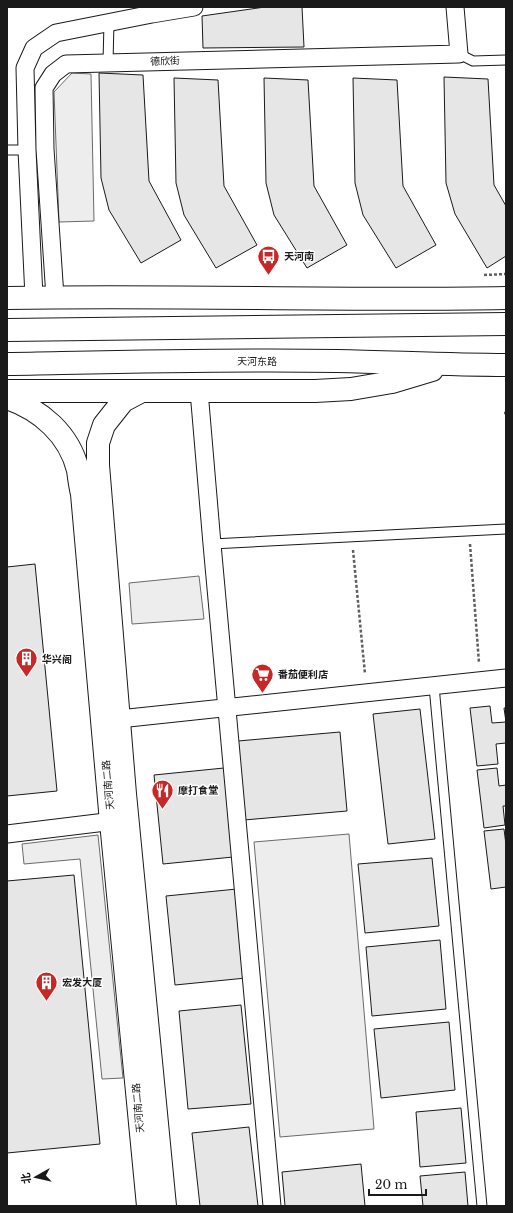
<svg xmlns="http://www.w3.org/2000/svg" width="513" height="1213" font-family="'Libre Baskerville','Noto Sans SC',serif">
<rect width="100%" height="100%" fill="#fff"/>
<g fill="#ededed" stroke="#6a6a6a">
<polygon points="72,73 91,74 94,221 59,222 54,92"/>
<polygon points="199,576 204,619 132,624 129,583"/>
<polygon points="349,834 374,1129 280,1137 254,842"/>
<polygon points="98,835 123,1078 102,1079 80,859 24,864 22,844"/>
</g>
<g fill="#e6e6e6" stroke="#1a1a1a">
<polygon points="265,7 302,7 304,47 203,48 202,16"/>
<polygon points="99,73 143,75 149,181 181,240 141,263 109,210 101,178"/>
<polygon points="444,77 488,79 494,185 506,206 506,256 487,268 455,214 446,183"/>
<polygon points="174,78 218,80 224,186 257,245 216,268 184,215 176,183"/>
<polygon points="264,78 308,80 314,186 347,245 307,268 274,215 266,183"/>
<polygon points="353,78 397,80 403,186 436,245 396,268 363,215 355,183"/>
<polygon points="35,564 57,791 7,796 7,567"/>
<polygon points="490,706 492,723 506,722 504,708 506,708 506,743 496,744 498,764 477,766 470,708"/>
<polygon points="420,709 435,839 388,844 373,714"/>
<polygon points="340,732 347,811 244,820 238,741"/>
<polygon points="224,768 233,857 163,864 154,775"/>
<polygon points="497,768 499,786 506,785 506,806 503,806 505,825 484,828 477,770"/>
<polygon points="504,829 506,845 506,887 491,889 484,831"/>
<polygon points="432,858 439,926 365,933 358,864"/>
<polygon points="74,875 100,1144 7,1153 7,881"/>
<polygon points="237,889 246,978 175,985 166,896"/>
<polygon points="440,940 446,1009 372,1016 366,947"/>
<polygon points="241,1005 251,1104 188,1109 179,1011"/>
<polygon points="449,1022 455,1090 381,1098 374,1029"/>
<polygon points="461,1108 466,1163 420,1167 416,1112"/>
<polygon points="249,1127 258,1206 200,1206 192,1133"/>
<polygon points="361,1164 365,1206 285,1206 282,1172"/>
<polygon points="465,1172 468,1206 423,1206 420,1176"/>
</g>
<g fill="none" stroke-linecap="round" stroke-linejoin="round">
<defs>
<g id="lane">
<polyline points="459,54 473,61 506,60"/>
<polyline points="108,63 109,22"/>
<polyline points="7,150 27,150"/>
<polyline points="212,544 506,529"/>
<polyline points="434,686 482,1206"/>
</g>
<g id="street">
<polyline points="34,297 27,150 25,68 34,48 56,33 152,14 194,7"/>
<polyline points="55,297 45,149 44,88 53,74 66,64 459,54 455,7"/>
<polyline points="199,391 212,544 272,1206"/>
<polyline points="119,719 506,678"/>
<polyline points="7,834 122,820"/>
</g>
<g id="secondary">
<polyline points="140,392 123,401 104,425 98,443 98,465 125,794 165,1206"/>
<path d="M7 398C41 410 69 434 78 470 79 478 80 486 82 494L111 822 148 1206"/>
</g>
<g id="highway">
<path d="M7 298C173 295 340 301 506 298"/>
<polyline points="7,330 506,324"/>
<path d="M7 364C117 362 227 359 337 361 393 362 449 365 506 365"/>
<polyline points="7,391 315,391 351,389 392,382 432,370"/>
</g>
</defs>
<use href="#lane" stroke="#1a1a1a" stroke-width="11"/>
<use href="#street" stroke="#1a1a1a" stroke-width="19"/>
<use href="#secondary" stroke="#1a1a1a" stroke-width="24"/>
<use href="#highway" stroke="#1a1a1a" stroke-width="24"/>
<g stroke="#5f5f5f" stroke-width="2.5" stroke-dasharray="3 2" stroke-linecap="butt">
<polyline points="484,275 506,274"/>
<polyline points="504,413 506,413"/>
<polyline points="470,544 479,663"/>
<polyline points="353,550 365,674"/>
</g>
<use href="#lane" stroke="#fff" stroke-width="9"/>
<use href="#street" stroke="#fff" stroke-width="17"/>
<use href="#secondary" stroke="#fff" stroke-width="22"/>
<use href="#highway" stroke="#fff" stroke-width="22"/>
</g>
<defs>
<symbol id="bus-pin" viewBox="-11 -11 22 30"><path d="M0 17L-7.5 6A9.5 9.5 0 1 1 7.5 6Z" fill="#c62828" stroke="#fff"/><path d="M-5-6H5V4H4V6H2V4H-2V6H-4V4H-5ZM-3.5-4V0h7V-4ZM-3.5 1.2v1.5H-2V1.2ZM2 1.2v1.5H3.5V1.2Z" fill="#fff"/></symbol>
<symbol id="building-pin" viewBox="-11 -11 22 30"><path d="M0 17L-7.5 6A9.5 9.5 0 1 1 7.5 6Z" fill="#c62828" stroke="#fff"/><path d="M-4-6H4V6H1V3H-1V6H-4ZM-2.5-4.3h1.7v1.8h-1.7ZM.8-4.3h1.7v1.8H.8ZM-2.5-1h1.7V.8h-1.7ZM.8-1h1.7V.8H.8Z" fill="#fff"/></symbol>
<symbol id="supermarket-pin" viewBox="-11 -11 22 30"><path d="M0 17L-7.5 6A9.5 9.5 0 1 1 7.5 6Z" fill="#c62828" stroke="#fff"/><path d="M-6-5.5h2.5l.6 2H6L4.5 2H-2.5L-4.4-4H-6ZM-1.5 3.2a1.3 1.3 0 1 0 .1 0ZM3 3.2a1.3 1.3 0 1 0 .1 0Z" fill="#fff"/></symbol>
<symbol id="restaurant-pin" viewBox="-11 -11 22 30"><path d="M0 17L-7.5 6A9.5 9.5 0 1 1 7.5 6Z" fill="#c62828" stroke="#fff"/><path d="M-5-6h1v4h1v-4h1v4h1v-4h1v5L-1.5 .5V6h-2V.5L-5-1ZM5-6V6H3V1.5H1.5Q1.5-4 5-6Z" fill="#fff"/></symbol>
</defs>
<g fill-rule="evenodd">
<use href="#bus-pin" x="256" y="244" width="25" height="34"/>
<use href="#building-pin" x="14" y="646" width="25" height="34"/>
<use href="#supermarket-pin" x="250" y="662" width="25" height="34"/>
<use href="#restaurant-pin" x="150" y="778" width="25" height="34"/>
<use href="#building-pin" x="34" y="970" width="25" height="34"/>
</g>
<g text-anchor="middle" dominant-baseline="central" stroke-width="3" stroke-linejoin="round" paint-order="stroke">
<g font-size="10" fill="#1a1a1a" stroke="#fff">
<text transform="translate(165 61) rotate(-2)">德欣街</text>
<text x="257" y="361">天河东路</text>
<text transform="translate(108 785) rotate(-95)">天河南二路</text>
<text transform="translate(138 1108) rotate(-95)">天河南二路</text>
</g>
<g font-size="10" font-weight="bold" fill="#1a1a1a" stroke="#fff" text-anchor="start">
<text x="284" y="256">天河南</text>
<text x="42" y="659">华兴阁</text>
<text x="278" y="674">番茄便利店</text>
<text x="178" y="790">摩打食堂</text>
<text x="62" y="982">宏发大厦</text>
</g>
</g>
<rect width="513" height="1213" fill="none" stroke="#1a1a1a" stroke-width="16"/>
<g transform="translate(36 1177) rotate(262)" stroke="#ffffff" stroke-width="3" paint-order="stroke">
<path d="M0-3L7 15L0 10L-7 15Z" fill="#1a1a1a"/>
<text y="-6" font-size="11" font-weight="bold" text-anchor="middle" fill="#1a1a1a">北</text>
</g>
<path d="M369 1189v6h57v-6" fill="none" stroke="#1a1a1a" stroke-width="2"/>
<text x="375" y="1189" font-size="12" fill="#1a1a1a" stroke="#ffffff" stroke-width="3" paint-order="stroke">20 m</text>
</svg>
